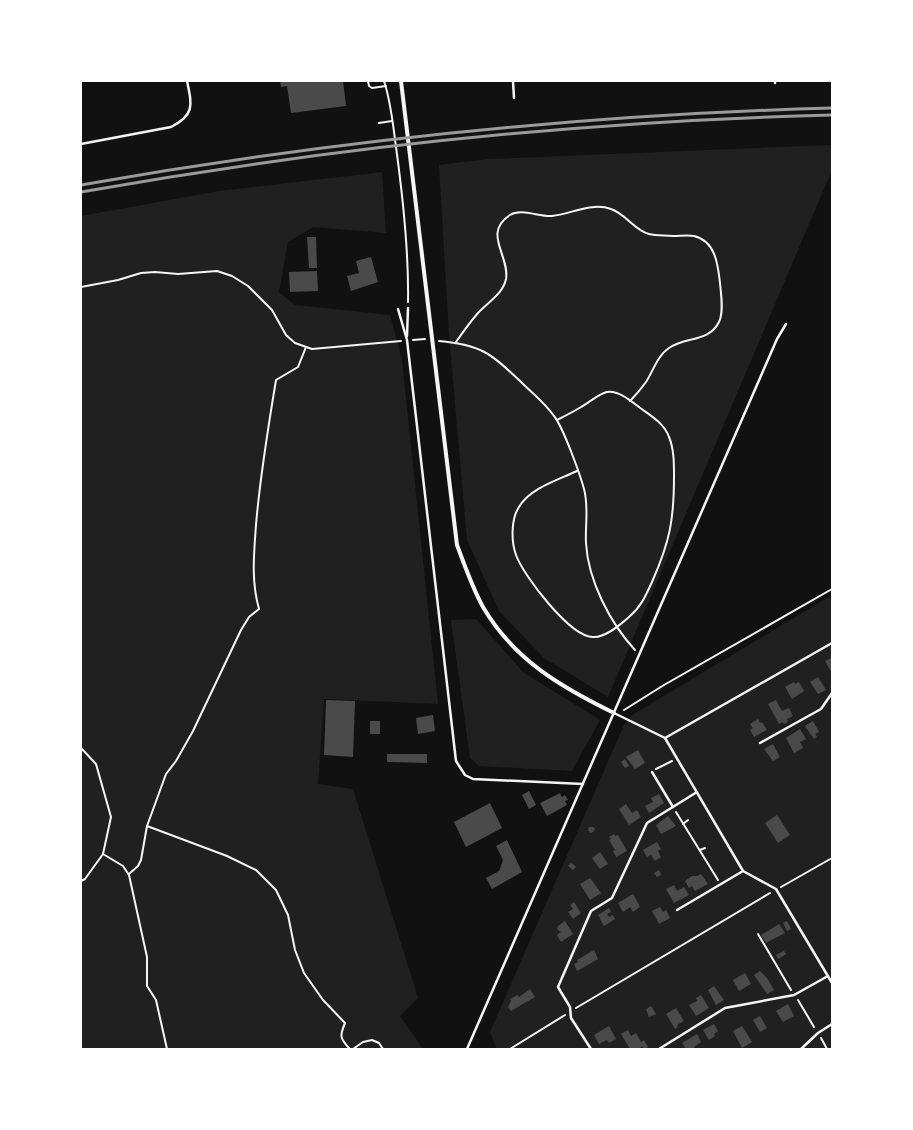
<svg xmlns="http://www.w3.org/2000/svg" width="913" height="1130" font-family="'Roboto Condensed',sans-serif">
<rect width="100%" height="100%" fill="#111"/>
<g fill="#202020">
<polygon points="832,145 832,170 608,697 544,658 499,611 467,540 449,334 439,165 489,159"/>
<polygon points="382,172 386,233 313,227 288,242 279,292 295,305 390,315 402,360 438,704 324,699 318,784 353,789 418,998 400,1016 423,1049 81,1049 81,216 219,191"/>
<polygon points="832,595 832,1049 497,1049 490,1032 624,725 632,715"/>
<polygon points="476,619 523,672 600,720 572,771 479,766 470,758 451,620"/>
</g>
<g fill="#4a4a4a">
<polygon points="280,81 343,81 346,106 291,113 287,86 281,87"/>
<polygon points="307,237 316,237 317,268 309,268"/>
<polygon points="371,257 378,282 351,291 347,276 359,273 356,261"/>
<polygon points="317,271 318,291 290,292 289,272"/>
<polygon points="832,655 832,673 825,661 831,658 830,656"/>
<polygon points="818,677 826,690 818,694 810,682"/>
<polygon points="794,682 795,684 799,682 804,691 792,699 785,687"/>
<polygon points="326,700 355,701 353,757 324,755"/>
<polygon points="776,700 782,711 789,708 793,716 787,719 788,722 784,724 783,722 779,724 768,704"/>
<polygon points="433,715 435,731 418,734 416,718"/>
<polygon points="758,719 760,723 762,722 767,730 754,737 750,730 753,728 750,724"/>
<rect x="370" y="721" width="10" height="13"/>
<polygon points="813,721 819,732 815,734 817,737 814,739 805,726"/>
<polygon points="800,729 806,739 800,742 803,748 794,753 786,738"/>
<polygon points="773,744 780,757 773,761 764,749"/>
<polygon points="638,750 645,763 635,769 626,757"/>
<polygon points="387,754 427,754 427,763 387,762"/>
<polygon points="625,759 629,766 625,768 621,762"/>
<polygon points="529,791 536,805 529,809 522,795"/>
<polygon points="560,793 562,797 565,795 568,800 565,801 567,805 547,816 540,803"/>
<polygon points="659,794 664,803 649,813 645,806 653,802 651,798"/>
<polygon points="490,803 502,828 466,847 454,822"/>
<polygon points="626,804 632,813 637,810 641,817 629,825 619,809"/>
<polygon points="777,815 790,835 778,843 765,823"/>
<polygon points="668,816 676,826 661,834 656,825"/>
<polygon points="589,827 593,827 595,829 593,832 590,833 588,830"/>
<polygon points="614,834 615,836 618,835 627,851 616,857 613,851 615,850 609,840 611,839 609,837"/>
<polygon points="507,840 522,872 492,889 486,878 499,871 503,860 496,846"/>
<polygon points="657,842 661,849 658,851 661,857 655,861 651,855 647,857 643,850"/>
<polygon points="600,852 608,864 600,869 592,858"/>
<polygon points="571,863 576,867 573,870 568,866"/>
<polygon points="659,870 661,875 657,877 654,873"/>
<polygon points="701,874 708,884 695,891 692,886 689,888 685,881 692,876 697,876"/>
<polygon points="590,878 601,893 590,900 580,884"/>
<polygon points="674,885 677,891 684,887 689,895 674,903 666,889"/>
<polygon points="633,894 640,907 633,912 630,907 623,912 618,903"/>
<polygon points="574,902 581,913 573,919 568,912 573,909 570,905"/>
<polygon points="660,907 663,912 666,910 670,918 659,924 652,911"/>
<polygon points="609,908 611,912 607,914 609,917 613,915 615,919 604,926 598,915"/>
<polygon points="565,921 573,934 561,942 557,935 561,932 557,929 558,926"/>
<polygon points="787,921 791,929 787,931 783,923"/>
<polygon points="779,924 785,933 766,943 761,935"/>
<polygon points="594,950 598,959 577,971 574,964 578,962 577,960"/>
<polygon points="784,951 786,954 778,959 776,955"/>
<polygon points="760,971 767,978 774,990 767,994 754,975"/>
<polygon points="745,973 751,984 739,991 733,980"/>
<polygon points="714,986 724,1000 716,1005 708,990"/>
<polygon points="530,989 535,997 511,1011 508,1007 511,1001 510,999 517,995 519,997"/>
<polygon points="701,995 709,1008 696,1016 689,1005 697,1001 696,998"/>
<polygon points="788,1004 794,1016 783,1022 776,1011"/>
<polygon points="651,1006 656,1014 649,1017 646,1009"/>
<polygon points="676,1008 684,1021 677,1025 678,1027 675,1029 666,1014"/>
<polygon points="760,1016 767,1028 760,1032 753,1020"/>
<polygon points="714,1024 718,1031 714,1034 715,1036 709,1040 703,1030"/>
<polygon points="609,1026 616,1039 609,1043 607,1040 599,1044 594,1035"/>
<polygon points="742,1026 752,1042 742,1048 733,1031"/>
<polygon points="628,1030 631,1036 636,1033 641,1042 644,1040 648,1047 644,1049 642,1046 639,1049 630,1049 621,1034"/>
<polygon points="697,1034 701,1042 694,1047 695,1049 686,1049 682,1043"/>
</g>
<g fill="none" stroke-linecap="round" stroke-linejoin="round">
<g stroke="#f5f5f5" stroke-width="2">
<polyline points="368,81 369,86 372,88 386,86"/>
<path d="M384 81C391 102 393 125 396 147 403 198 409 250 408 302"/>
<polyline points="379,123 392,121"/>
<polyline points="81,287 118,280 141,273 155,272 178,274 217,271 232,276 248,286 272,310 286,335 295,343 312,349 401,341"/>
<polyline points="413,340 425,339"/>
<path d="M439 341C482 345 490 353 520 381 532 393 545 403 554 416 563 427 580 474 584 489 589 507 585 525 586 543 588 580 610 623 635 650"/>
<path d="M456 342C463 332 470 322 478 313 488 302 503 294 506 279 510 256 482 233 510 215 521 208 539 217 552 216 571 214 592 202 611 209 626 214 634 230 649 234 657 236 665 235 673 236 680 236 688 235 694 236 716 241 718 266 720 283 721 294 724 312 719 322 708 343 686 336 669 348 658 355 653 371 646 382 641 389 636 395 630 401"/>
<path d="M557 420C565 416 573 412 581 407 589 403 598 394 607 392 618 390 631 401 639 407 651 416 664 423 669 437 674 449 674 463 674 476 674 520 670 541 652 582 646 595 641 607 629 617 620 625 605 638 593 637 570 637 523 575 516 555 511 541 511 519 519 507 530 488 558 480 577 471"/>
<polyline points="624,710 664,685 832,589"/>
<polyline points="81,748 96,764 111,817 103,854 85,879 81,881"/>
<polyline points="656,769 672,761"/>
<polyline points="676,812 718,880"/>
<polyline points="683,824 688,820"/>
<path d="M147 826 166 774 176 761 193 731 241 630 249 617 259 609C251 581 254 553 256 525 260 476 268 428 276 380L298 367 306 347"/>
<polyline points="700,850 705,848"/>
<polyline points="103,854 123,866 129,875 147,957 147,986 156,1000 167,1049"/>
<path d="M129 874 138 866 141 860 147 826 227 856 256 870 276 890 288 915 295 950 304 973 323 1000 345 1023C340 1035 339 1038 350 1049"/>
<polyline points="781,887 832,858"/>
<polyline points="758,934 791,990"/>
<polyline points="798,1000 814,1027"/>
<polyline points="576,1008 770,893"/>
<polyline points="821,1038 827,1049"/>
<polyline points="353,1049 363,1042 372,1040 379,1043 383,1049"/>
<polyline points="510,1049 565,1015"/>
</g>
<g stroke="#f5f5f5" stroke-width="2.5">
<polyline points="513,81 514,98"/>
<polyline points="775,83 775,81"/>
<path d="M81 144 171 127C195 115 192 105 187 81"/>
<polyline points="398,309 407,340 456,761 465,775 473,779 583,784"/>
<polyline points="407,336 408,308"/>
<polyline points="614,713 665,738 743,871 776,889 832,983"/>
<polyline points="665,738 832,643"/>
<polyline points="760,743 821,709 832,693"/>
<polyline points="652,772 673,807"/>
<polyline points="677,910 743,871"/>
<polyline points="467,1049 777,339 786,324"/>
<polyline points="591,1049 571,1018 570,1007 558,987 591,911 612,898 647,823 697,792"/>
<polyline points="659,1049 725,1008 794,995 828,976"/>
<polyline points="801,1049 818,1033 832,1024"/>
</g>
<path stroke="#f5f5f5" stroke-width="4" d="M401 81 457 545C465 566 472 587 483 607 514 660 561 687 614 713"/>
<g stroke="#9a9a9a" stroke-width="3">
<path d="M81 185C329 141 580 115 832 108"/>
<path d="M81 192C329 148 580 121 832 115"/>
</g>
</g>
<rect width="913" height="1130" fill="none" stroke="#ffffff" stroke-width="164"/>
</svg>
